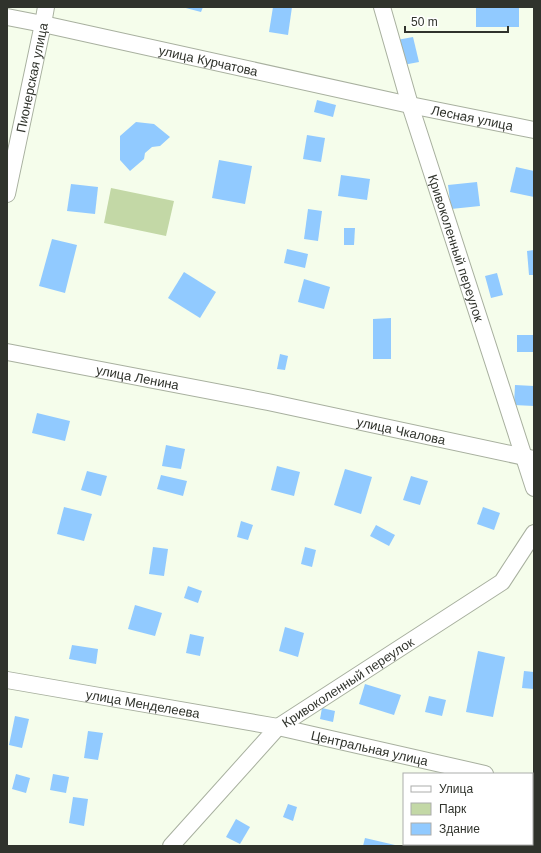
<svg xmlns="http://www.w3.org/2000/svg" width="541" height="853" font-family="Arial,sans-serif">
<rect width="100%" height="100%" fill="#f5fdeb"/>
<polygon fill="#c3d8a6" points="111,188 174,201 166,236 104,223"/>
<g fill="#91caff">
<polygon points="182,7 203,7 201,12"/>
<polygon points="273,7 292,7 288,35 269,32"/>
<rect x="476" y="7" width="43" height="20"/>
<polygon points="413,37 419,62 403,65 397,40"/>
<polygon points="317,100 336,105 333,117 314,112"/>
<polygon points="136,122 154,124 170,137 160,146 152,147 145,153 144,159 130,171 120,160 120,136"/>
<polygon points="307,135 325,138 321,162 303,159"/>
<polygon points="219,160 252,166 245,204 212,198"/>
<polygon points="516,167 534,171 534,197 510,192"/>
<polygon points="341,175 370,179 367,200 338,196"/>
<polygon points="477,182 480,206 451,209 448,185"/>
<polygon points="71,184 98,187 95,214 67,211"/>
<polygon points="308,209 322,211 318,241 304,239"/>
<polygon points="344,228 355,228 354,245 344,245"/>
<polygon points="52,239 77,245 65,293 39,286"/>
<polygon points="287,249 308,254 305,268 284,263"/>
<polygon points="534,250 534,275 529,275 527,251"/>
<polygon points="184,272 216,292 200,318 168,298"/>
<polygon points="497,273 503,295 491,298 485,276"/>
<polygon points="304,279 330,287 324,309 298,302"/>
<polygon points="391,318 391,359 373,359 373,319"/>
<rect x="517" y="335" width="16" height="17"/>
<polygon points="280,354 288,356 285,370 277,369"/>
<polygon points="515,385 534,386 534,406 514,405"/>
<polygon points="37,413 70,421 65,441 32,433"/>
<polygon points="166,445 185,449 181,469 162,466"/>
<polygon points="277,466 300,472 294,496 271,490"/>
<polygon points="345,469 372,477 361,514 334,505"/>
<polygon points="87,471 107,476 101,496 81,490"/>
<polygon points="161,475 187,481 183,496 157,489"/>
<polygon points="411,476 428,481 420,505 403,500"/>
<polygon points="64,507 92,514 84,541 57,534"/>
<polygon points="483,507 500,513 494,530 477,524"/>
<polygon points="241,521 253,525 248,540 237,537"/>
<polygon points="376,525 395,535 389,546 370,536"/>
<polygon points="153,547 168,549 164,576 149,574"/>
<polygon points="305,547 316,550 312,567 301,564"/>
<polygon points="188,586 202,591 198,603 184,598"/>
<polygon points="135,605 162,613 155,636 128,629"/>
<polygon points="285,627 304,633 298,657 279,651"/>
<polygon points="190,634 204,637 200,656 186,653"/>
<polygon points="72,645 98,649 96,664 69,659"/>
<polygon points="478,651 505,657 493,717 466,712"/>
<polygon points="524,671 534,672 534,689 522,688"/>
<polygon points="365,684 401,695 394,715 359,704"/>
<polygon points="429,696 446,700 442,716 425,712"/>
<polygon points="322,708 335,711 333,722 320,719"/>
<polygon points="15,716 29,719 22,748 9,745"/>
<polygon points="88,731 103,733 98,760 84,758"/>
<polygon points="16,774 30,778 26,793 12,789"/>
<polygon points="53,774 69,777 66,793 50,790"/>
<polygon points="73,797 88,799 84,826 69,823"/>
<polygon points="288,804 297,807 293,821 283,817"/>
<polygon points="236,819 250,827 240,844 226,837"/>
<polygon points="365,838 395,845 395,846 363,846"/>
<polygon points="426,844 453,844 453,846 425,846"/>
</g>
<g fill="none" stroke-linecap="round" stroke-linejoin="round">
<defs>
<g id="minor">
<path id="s1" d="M382 7 410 105 534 488"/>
<path id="s2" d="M7 17 43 24 410 105 534 130"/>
<path id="s3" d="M7 194 43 24 46 7"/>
<path id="s4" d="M7 352 268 402 534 459"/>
<path id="s5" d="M7 680 278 727 485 774"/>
<polyline points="532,785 534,785"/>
<path id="s6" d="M171 846 278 727 502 582 534 533"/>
</g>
</defs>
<use href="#minor" stroke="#a8b09f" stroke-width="18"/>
<use href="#minor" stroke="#fff" stroke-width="16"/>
</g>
<g text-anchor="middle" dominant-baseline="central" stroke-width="3" stroke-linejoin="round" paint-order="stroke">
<g font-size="13" fill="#30332c" stroke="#fff">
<text stroke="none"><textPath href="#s2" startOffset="206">улица Курчатова</textPath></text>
<text stroke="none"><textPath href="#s3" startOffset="119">Пионерская улица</textPath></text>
<text stroke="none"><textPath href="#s2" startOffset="476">Лесная улица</textPath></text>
<text stroke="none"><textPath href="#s1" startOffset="252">Кривоколенный переулок</textPath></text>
<text stroke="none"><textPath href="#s4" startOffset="133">улица Ленина</textPath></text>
<text stroke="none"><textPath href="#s4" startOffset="402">улица Чкалова</textPath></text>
<text stroke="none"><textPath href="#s6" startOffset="243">Кривоколенный переулок</textPath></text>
<text stroke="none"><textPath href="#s5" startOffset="138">улица Менделеева</textPath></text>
<text stroke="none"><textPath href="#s5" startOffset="369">Центральная улица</textPath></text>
</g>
</g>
<rect width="541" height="853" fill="none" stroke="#30332c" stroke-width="16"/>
<rect x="403" y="773" width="130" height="72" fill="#ffffff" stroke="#acadab"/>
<rect x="411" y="786" width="20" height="6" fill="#ffffff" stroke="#acadab"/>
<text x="439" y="793" font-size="12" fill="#30332c">Улица</text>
<rect x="411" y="803" width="20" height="12" fill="#c3d8a6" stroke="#acadab"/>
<text x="439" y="813" font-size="12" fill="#30332c">Парк</text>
<rect x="411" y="823" width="20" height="12" fill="#91caff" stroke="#acadab"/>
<text x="439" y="833" font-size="12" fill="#30332c">Здание</text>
<path d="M405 26v6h103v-6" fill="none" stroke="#30332c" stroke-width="2"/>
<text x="411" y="26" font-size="12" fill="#30332c" stroke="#ffffff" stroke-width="3" paint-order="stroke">50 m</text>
</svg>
